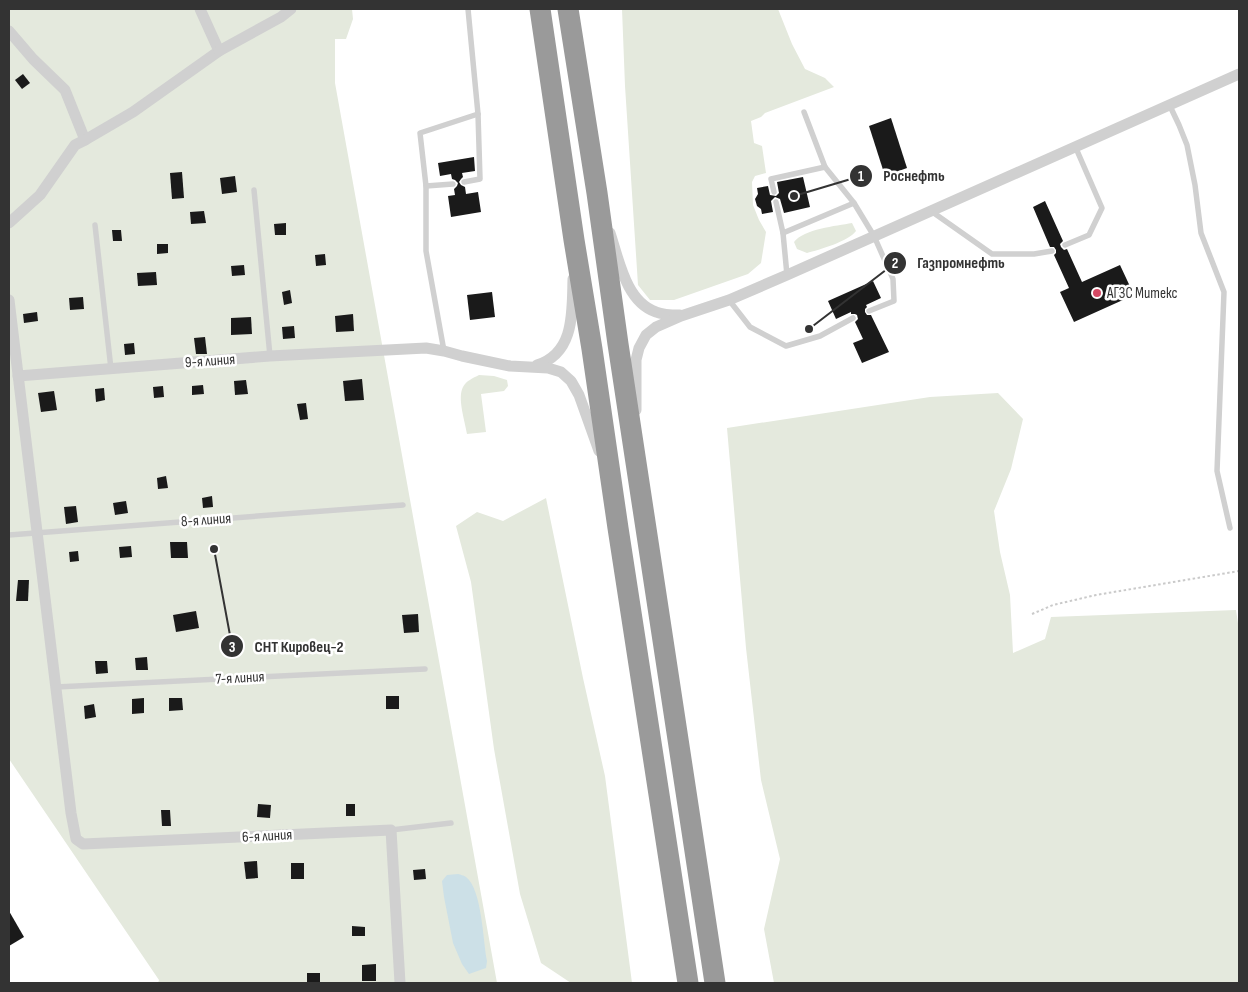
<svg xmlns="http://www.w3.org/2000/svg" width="1248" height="992" font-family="'Sofia Sans Condensed',sans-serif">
<rect width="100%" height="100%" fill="#fff"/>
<g fill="#e4e9dd">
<polygon points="9,9 352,9 353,19 346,39 335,39 335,83 497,983 158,983 159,980 9,759"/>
<polygon points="622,9 778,9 792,44 805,69 825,78 834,87 765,113 761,117 751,121 754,143 762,146 766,173 755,176 752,182 753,205 759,220 766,232 761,263 748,274 674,300 650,300 638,285 625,86"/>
<path d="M852 223 856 231C849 241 819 250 807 253L797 249 794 242C804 229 836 226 852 223Z"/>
<path d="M479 375 494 376 507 380 508 386 504 391 481 394 486 432 467 434C465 421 457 398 463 387 466 381 473 378 479 375Z"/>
<polygon points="998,393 1023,419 1011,469 994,511 1000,552 1010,595 1013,653 1045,639 1051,617 1236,610 1239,630 1239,983 774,983 764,929 780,859 761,780 746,648 727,428 930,397"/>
<polygon points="546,498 583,678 605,776 632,983 571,983 541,963 520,894 494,749 471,582 456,526 477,512 503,521"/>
</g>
<path fill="#cce0e7" d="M458 874C461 875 463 875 466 877 482 889 483 941 487 961L486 968 469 974 462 964 453 943 444 897 442 881 447 875Z"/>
<g fill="#1a1a1a">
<polygon points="23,74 30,83 22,89 15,80"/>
<polygon points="891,118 907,168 885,176 869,126"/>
<polygon points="474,157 475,171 462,173 463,177 461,179 459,182 461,185 465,187 466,194 478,192 481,212 451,217 448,196 455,195 454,189 457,186 458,183 455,180 452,179 451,174 440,176 438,163"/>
<polygon points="182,172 184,198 172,199 170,173"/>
<polygon points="235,176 237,192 222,194 220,178"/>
<polygon points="803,177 810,207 784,213 780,199 775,197 771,201 773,212 762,214 761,209 757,206 755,199 758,194 757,188 768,186 770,195 776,196 779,193 777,182"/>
<polygon points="1045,201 1063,241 1060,244 1061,247 1064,250 1067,249 1082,282 1120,265 1134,295 1074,322 1060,292 1069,288 1054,255 1056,253 1056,250 1054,247 1050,247 1033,207"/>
<polygon points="204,211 206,223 191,224 190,212"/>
<polygon points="286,223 286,235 275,235 274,224"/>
<polygon points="112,230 121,230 122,241 113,241"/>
<polygon points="157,244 168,244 168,253 157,254"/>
<polygon points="325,254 326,265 316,266 315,255"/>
<polygon points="244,265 245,275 232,276 231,266"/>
<polygon points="156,272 157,285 138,286 137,273"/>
<polygon points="873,281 881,298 866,305 867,307 865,309 865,312 867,315 871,315 889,352 862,363 853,343 863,339 855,322 858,319 857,315 855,314 851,314 851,312 836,319 828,301"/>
<polygon points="290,290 292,303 284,305 282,292"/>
<polygon points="492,292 495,317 470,320 467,295"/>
<polygon points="83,297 84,309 70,310 69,298"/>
<polygon points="37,312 38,321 24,323 23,314"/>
<polygon points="353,314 354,331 336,332 335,316"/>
<polygon points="251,317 252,334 231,335 231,318"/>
<polygon points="294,326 295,338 283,339 282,327"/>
<polygon points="205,337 207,354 196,354 194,338"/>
<polygon points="134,343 135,354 125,355 124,344"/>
<polygon points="362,379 364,400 345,401 343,381"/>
<polygon points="246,380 248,394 235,395 234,381"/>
<polygon points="203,385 204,394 192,395 192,386"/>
<polygon points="163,386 164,397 154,398 153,387"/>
<polygon points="104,388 105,400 96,402 95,389"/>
<polygon points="54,391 57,410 41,412 38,393"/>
<polygon points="306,403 308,419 300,420 297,404"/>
<polygon points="166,476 168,488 158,489 157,478"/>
<polygon points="212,496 213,507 203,508 202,498"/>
<polygon points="126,501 128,513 115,515 113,503"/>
<polygon points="76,506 78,522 66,524 64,507"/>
<polygon points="170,542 187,542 188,558 171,558"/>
<polygon points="131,546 132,557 120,558 119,547"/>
<polygon points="78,551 79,561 70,562 69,552"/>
<polygon points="18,580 29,580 28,601 16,601"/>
<polygon points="196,611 199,628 176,632 173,615"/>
<polygon points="418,614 419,632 404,633 402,615"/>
<polygon points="147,657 148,670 136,670 135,658"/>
<polygon points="95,661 107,661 108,673 96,674"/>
<rect x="386" y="696" width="13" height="13"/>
<polygon points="144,698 144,713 132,714 132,699"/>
<polygon points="169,698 182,698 183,710 169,711"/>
<polygon points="94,704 96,717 85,719 84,706"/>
<polygon points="258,804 271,805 270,818 257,817"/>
<rect x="346" y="804" width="9" height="12"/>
<polygon points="161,810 170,810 171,826 162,826"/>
<polygon points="257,861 258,878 246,879 244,862"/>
<rect x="291" y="863" width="13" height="16"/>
<polygon points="425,869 426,879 414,880 413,870"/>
<polygon points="9,911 24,937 9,946"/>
<polygon points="352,926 365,927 365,936 352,936"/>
<polygon points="376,964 376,981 362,981 362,965"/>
<rect x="307" y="973" width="13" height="10"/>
</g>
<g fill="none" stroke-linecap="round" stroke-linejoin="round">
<polyline stroke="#cacaca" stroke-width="2" stroke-dasharray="2.5 2.5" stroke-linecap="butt" points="1032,614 1053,605 1096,595 1239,571"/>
<g stroke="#d0d0d0" stroke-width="5.5">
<polyline points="1169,104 1179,125 1187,145 1195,185 1201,233 1224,292 1217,471 1230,528"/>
<polyline points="804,112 825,167"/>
<polyline points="464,182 480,179 478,114 468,9"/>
<polyline points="426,186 453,184"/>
<polyline points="254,190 270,356"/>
<polyline points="774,192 771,179 825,167 854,203 874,236 893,279 894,301 869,311"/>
<polyline points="776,202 783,233 787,275"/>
<polyline points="931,211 992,254 1034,254 1052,251"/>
<polyline points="95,225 111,369"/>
<polyline points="783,233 854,203"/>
<polyline points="1065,245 1089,235 1102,208 1075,146"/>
<polyline points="729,300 750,327 786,346 820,336 853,318"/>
<polyline points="444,351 426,251 426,186 420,133 478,114"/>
<polyline points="9,535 403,505"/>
<polyline points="56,687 425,669"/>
<polyline points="391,830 451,823"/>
</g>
<g stroke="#d0d0d0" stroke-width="11">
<polyline points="9,31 33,59 65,90 85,140 133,112 219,51 200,9"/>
<polyline points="219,51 281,17 291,9"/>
<polyline points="9,223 40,195 75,145 85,140"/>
<path d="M610 233C619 260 626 302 656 312 663 315 672 315 680 315"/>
<polyline points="9,300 71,813 76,839 83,844 391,830 400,983"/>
<path d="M537 365C575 353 572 312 573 279"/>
<polyline points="18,376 270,356 426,348 444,351 462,356 510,366 548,368 561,372 571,381 579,395 599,451"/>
<polyline points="636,410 636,360 639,348 646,335 656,327 681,316 729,300 787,275 1239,74"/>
</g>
<g stroke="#9a9a9a" stroke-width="21">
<polyline points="540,9 574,240 592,349 618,528 688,983"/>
<polyline points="568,9 597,193 618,344 715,983"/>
</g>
</g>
<circle fill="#d54964" stroke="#fff" stroke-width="2" cx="1097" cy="293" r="5"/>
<g text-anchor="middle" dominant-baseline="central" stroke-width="5" stroke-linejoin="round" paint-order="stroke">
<g font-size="15" fill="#333" stroke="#fff" text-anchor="start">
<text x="1107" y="293">АГЗС Митекс</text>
</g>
<g font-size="15" fill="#333" stroke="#fff">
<text transform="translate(210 361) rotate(-4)">9-я линия</text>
<text transform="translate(206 520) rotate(-4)">8-я линия</text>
<text transform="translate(240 678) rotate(-3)">7-я линия</text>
<text transform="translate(267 836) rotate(-3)">6-я линия</text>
</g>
</g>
<path fill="none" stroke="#333" stroke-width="2" d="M794 196L861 176M809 329L895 263M214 549L232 646"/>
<g fill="#333" stroke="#fff" stroke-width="2">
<circle cx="794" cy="196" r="5"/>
<circle cx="809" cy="329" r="5"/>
<circle cx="214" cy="549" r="5"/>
<circle cx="861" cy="176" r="12"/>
<circle cx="895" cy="263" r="12"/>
<circle cx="232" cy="646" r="12"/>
</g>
<g font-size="15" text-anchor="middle" font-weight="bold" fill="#fff">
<text x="861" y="181">1</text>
<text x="895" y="268">2</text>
<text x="232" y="652">3</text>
</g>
<g font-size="16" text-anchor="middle" font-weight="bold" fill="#333" stroke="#fff" stroke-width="5" stroke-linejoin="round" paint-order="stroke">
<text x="914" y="181">Роснефть</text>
<text x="961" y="268">Газпромнефть</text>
<text x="299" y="652">СНТ Кировец-2</text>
</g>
<rect width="1248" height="992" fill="none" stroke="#333333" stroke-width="20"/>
</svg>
